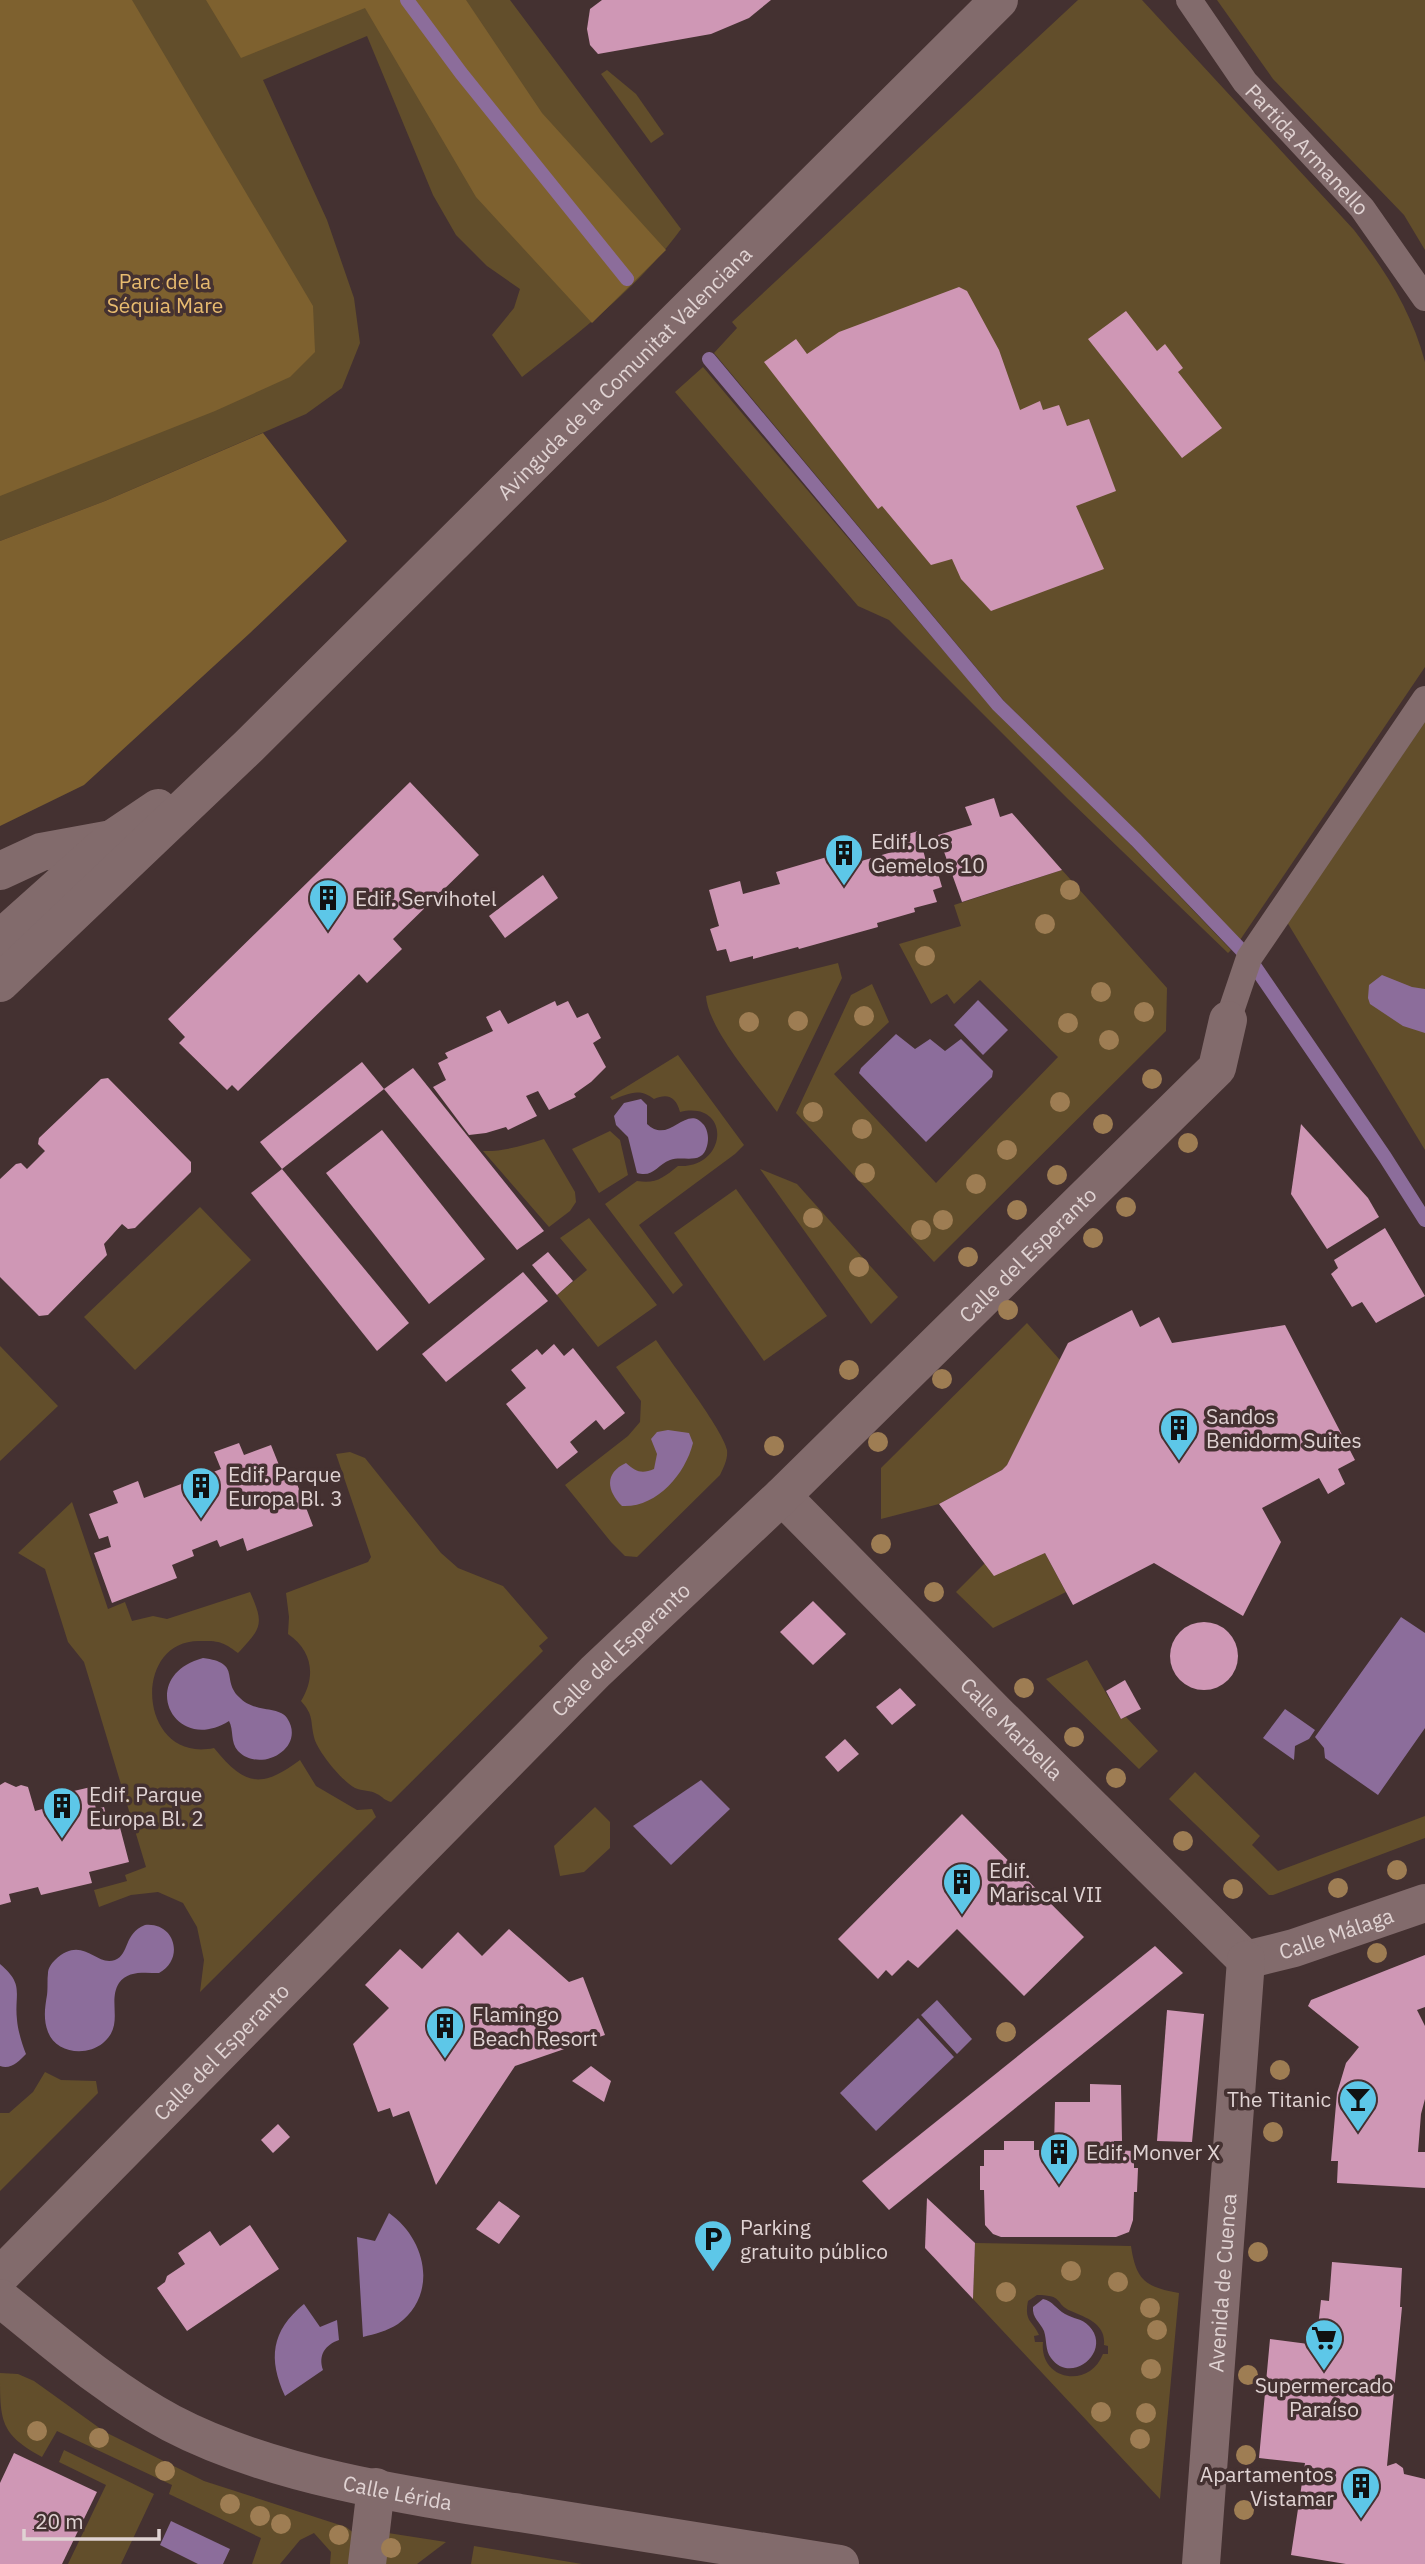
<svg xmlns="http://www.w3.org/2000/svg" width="1425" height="2564" font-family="'IBM Plex Sans',sans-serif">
<rect width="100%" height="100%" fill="#443131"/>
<g fill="#624e2b" fill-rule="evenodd">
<path d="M0 0H510L681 229C638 288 579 333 522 377L492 335 514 308 520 289 487 266 456 235 433 195 367 36 263 80 327 220 354 298 360 343 342 388 306 414 105 501 0 541Z"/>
<path d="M1078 0H1142L1354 230C1385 270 1412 312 1425 362V667L1240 940 1141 836 1004 701 714 353 737 328 732 322Z"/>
<polygon points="1217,0 1425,0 1425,250 1404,215 1273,79"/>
<polygon points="607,70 636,94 664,134 651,143 601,74"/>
<polygon points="703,367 994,710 1131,845 1231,950 1228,953 1068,799 889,620 858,606 675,392"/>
<polygon points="1425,722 1425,1150 1287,922"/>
<polygon points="1062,870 1167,988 1166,1031 934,1262 796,1113 851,995 872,984 889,1022 834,1074 936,1183 1058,1057 980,980 954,1004 947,994 931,1004 899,944 961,926 954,905"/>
<path d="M838 963 842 978 777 1112C757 1084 708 1029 706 996Z"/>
<path d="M678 1055 744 1145 735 1154 639 1225 683 1285 673 1294 605 1204 637 1181C656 1184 663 1178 678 1166 728 1169 732 1100 680 1112 676 1097 668 1093 654 1099 639 1087 628 1094 612 1100L610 1097Z"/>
<polygon points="610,1131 620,1140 628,1175 599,1193 572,1149"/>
<path d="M544 1139 575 1192 576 1202 570 1211 549 1227 483 1151C502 1152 525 1145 544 1139Z"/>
<polygon points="760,1169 797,1184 898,1297 871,1324"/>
<polygon points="736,1189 827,1316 764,1361 674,1233"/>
<polygon points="200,1207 251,1260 135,1370 84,1317"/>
<polygon points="589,1218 657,1305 598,1347 557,1295 587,1270 560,1238"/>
<polygon points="1027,1323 1060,1360 1007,1465 1002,1470 939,1504 881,1519 881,1468"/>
<path d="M656 1340C669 1360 724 1431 727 1450 728 1459 724 1467 720 1475L637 1557 625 1556 611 1542 565 1485 628 1436 640 1422 641 1401 616 1367Z"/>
<polygon points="0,1346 58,1406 0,1461"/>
<path d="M350 1452 365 1458 441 1553 458 1568 503 1586 548 1638 539 1646 543 1651 391 1802C384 1800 383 1797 377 1794 371 1790 362 1791 355 1788 342 1781 317 1751 314 1737 310 1719 314 1716 301 1701 316 1677 313 1651 288 1634L289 1617 286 1593 368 1562 371 1557 336 1454Z"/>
<path d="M72 1502 108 1609 125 1602 132 1621 153 1616 167 1619 250 1592C265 1625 261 1628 238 1653 222 1641 219 1641 199 1641 130 1641 139 1764 214 1748 245 1786 261 1789 300 1760L316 1786 357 1810 372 1809 376 1817 200 1992 204 1960 197 1927 183 1903 158 1892 131 1895 99 1907 94 1890 127 1881 125 1875 146 1867 84 1662 68 1642 45 1569 18 1553Z"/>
<polygon points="1045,1553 1066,1592 993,1628 956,1592 985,1563"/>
<polygon points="1087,1660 1121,1719 1126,1717 1158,1751 1139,1769 1046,1679"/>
<polygon points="1195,1772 1260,1836 1252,1845 1278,1871 1425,1816 1425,1838 1273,1895 1269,1895 1169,1799"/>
<polygon points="595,1807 610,1822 610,1848 584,1872 560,1876 554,1846"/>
<polygon points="45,2072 61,2080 96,2081 98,2093 0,2191 0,2113 9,2113 33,2092"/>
<path d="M975 2243 1131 2246C1136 2280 1145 2287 1179 2293L1160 2499 973 2299ZM1037 2295C1065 2295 1054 2304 1071 2311 1087 2318 1106 2324 1104 2345L1108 2346V2354H1103C1089 2390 1039 2380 1043 2342H1035L1034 2336 1039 2335C1032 2320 1024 2322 1028 2301Z"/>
<path d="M0 2373 18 2374 34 2381 105 2432 204 2481 346 2527 355 2534V2564H330L331 2552 314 2533 300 2540 280 2564H252L261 2538 169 2494 172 2485 57 2431 42 2457C0 2434 0 2421 0 2373Z"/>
<polygon points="64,2450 154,2494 121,2564 68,2564 106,2485 59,2462"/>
<polygon points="388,2533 446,2542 417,2564 378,2564"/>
<polygon points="474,2546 582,2564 471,2564"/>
</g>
<g fill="#7e612f">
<polygon points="0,0 132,0 313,306 315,352 290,377 215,411 0,496"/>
<polygon points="206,0 466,0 542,113 666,250 592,323 476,197 365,8 241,58"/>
<polygon points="263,433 347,541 250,633 84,785 0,826 0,541 105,501"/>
</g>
<g fill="#8c6d9b">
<polygon points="1382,975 1412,987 1425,989 1425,1033 1403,1026 1370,1004 1368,998 1369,985"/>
<polygon points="978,1000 1008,1030 983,1055 954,1025"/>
<polygon points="896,1034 915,1049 930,1039 945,1051 961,1039 993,1071 992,1077 926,1142 859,1073 861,1068"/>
<path d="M641 1099 647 1105V1124C670 1146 686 1102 704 1125 708 1131 709 1139 707 1146 702 1166 683 1155 670 1160 657 1165 653 1178 637 1173L628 1137 616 1125 614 1116 624 1103Z"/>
<path d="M668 1430 689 1433 693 1443C685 1475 656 1508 622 1506 607 1491 604 1473 626 1463 636 1472 642 1474 654 1469L657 1454 651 1439 657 1432Z"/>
<polygon points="1401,1617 1425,1633 1425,1728 1378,1795 1325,1758 1324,1748 1315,1737"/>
<path d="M203 1658C242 1663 221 1679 239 1697 253 1713 280 1706 287 1718 307 1748 260 1774 238 1751 230 1742 234 1730 229 1721 173 1756 136 1676 203 1658Z"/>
<polygon points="1285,1709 1315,1730 1309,1739 1295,1746 1294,1760 1263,1738"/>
<polygon points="701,1780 730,1809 671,1865 633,1826"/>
<path d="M145 1925C175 1922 185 1959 159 1973 145 1973 128 1970 119 1983 107 2002 125 2025 103 2043 86 2057 56 2053 48 2032 43 2019 45 2007 47 1995 48 1987 47 1980 48 1973 48 1968 52 1963 55 1960 83 1934 95 1967 115 1960 130 1954 123 1934 145 1925Z"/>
<path d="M0 1964C25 1985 14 1993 17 2020 18 2031 22 2044 26 2054 19 2061 11 2070 0 2066Z"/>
<polygon points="937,2000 972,2039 957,2054 921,2015"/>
<polygon points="918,2018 954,2057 876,2131 840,2093"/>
<path d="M389 2213C426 2239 439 2294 398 2324 387 2331 375 2334 363 2337L357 2237 375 2241Z"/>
<path d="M1043 2299C1053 2301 1056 2309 1065 2314 1073 2319 1082 2318 1089 2326 1113 2351 1071 2386 1051 2358 1045 2350 1047 2340 1044 2331 1040 2322 1032 2318 1033 2307Z"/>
<path d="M304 2304 320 2327 337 2320 339 2340C325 2345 318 2355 323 2370L285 2396C268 2359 271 2331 304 2304Z"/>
<polygon points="171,2521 230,2549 223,2564 198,2564 160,2545"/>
</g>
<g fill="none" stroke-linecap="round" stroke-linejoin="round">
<g stroke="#8c6d9b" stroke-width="14">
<polyline points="407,0 461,73 627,279"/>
<polyline points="709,359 998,705 1136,840 1249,958 1385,1157 1425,1220"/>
</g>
</g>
<g fill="#cf97b5">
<polygon points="602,0 771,0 749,18 711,34 598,54 590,45 587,29 590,9"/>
<polygon points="959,287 967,291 999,350 1020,410 1040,401 1043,410 1059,405 1067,426 1089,419 1116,491 1076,506 1104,569 991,611 961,579 952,559 931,565 882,506 878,509 764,362 796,339 807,354 839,332"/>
<polygon points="1126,311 1157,351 1165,344 1183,368 1178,372 1222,428 1182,458 1088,339"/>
<polygon points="410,782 479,855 393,939 402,949 367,983 359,974 238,1091 232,1085 227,1090 179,1043 185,1037 168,1019"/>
<polygon points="994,798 1000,817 1012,813 1062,870 962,902 938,835 972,825 965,807"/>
<polygon points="918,831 927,865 935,863 942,887 933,890 937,902 914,908 915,912 877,923 878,927 799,949 798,947 753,959 753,956 730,962 726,949 717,951 710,929 719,926 709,890 740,881 743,894 780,884 776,872 854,849 858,862 892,852 888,840"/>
<polygon points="543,875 558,898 505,938 489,916"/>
<polygon points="555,1001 557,1006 568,1001 577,1018 588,1013 601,1038 593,1043 606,1067 591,1082 574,1094 576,1097 549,1110 538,1091 526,1096 537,1116 508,1130 506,1127 486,1133 469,1135 433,1087 446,1080 438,1063 448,1058 445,1053 493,1031 486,1017 500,1010 508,1024"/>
<polygon points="362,1062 384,1089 282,1169 260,1142"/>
<polygon points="413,1068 544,1231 517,1250 384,1089"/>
<polygon points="108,1078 191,1162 191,1172 135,1228 128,1229 122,1224 104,1244 107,1255 48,1315 39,1316 0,1277 0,1179 16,1164 21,1163 27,1169 45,1151 38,1144 39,1138 101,1079"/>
<polygon points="1301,1124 1368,1198 1379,1217 1327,1249 1291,1194"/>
<polygon points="382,1130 485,1259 429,1304 326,1173"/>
<polygon points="282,1169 409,1323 377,1351 251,1193"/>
<polygon points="1385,1228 1425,1296 1376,1323 1362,1302 1352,1307 1331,1274 1338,1268 1334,1260"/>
<polygon points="548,1252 573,1281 557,1295 532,1265"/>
<polygon points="523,1272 548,1301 446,1382 422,1354"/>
<polygon points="1132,1310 1140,1327 1159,1317 1172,1343 1285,1325 1355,1460 1338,1469 1345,1484 1328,1494 1319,1478 1262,1508 1281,1542 1243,1616 1154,1563 1073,1605 1045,1553 994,1576 939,1504 1002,1470 1007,1465 1068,1343"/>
<polygon points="554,1344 564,1356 573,1348 625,1413 604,1430 596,1420 570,1442 578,1452 557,1469 506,1404 526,1388 511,1370 537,1349 542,1355"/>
<polygon points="239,1443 244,1455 271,1445 281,1470 273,1473 277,1483 294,1476 313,1526 247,1551 243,1538 220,1547 217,1540 192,1550 194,1556 172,1565 177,1578 112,1603 94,1553 111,1547 108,1536 99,1539 89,1514 118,1503 113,1491 138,1481 144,1498 221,1469 214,1452"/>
<polygon points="813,1601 846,1634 813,1665 780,1632"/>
<circle cx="1204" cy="1656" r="34"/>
<polygon points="1125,1680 1141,1709 1121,1719 1106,1691"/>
<polygon points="900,1688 916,1705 892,1725 876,1707"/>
<polygon points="845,1739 859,1754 838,1772 825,1757"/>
<polygon points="5,1782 16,1787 21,1785 28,1787 35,1811 68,1802 65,1793 91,1787 96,1809 104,1807 107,1819 117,1816 129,1862 89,1872 92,1883 41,1895 38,1887 9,1894 11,1902 0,1905 0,1785"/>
<polygon points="962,1814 1084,1937 1024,1996 957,1929 918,1968 908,1960 892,1976 886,1970 878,1979 838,1939"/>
<polygon points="509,1929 569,1982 583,1977 605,2035 515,2066 436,2185 409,2111 393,2117 390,2108 378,2112 353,2044 389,2008 365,1985 400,1949 422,1969 458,1932 482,1956"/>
<polygon points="1155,1946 1183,1973 889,2210 862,2181"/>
<polygon points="1425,1955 1425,2007 1417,2010 1425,2026 1425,2099 1421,2114 1418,2152 1425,2152 1425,2188 1337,2183 1338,2161 1331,2161 1337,2093 1346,2063 1359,2047 1308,2006 1311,2000"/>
<polygon points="1167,2010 1204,2014 1192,2142 1157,2141"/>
<polygon points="591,2066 611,2081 604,2102 572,2081"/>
<polygon points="1090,2084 1121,2085 1122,2141 1114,2141 1114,2150 1134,2151 1134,2168 1138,2168 1137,2192 1134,2192 1133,2220 1129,2232 1116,2237 1001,2237 993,2234 985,2225 984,2190 980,2190 980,2166 984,2166 984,2150 1004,2150 1004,2141 1034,2141 1034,2150 1054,2150 1055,2102 1090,2102"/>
<polygon points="278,2124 290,2137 273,2153 261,2140"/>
<polygon points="927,2198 975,2243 973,2299 925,2248"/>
<polygon points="499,2201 520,2216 499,2244 476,2229"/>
<polygon points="250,2225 279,2269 187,2331 157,2288 165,2282 167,2276 185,2264 178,2253 210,2231 220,2246"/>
<polygon points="1332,2262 1402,2268 1400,2307 1402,2307 1387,2466 1396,2463 1403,2468 1404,2474 1425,2479 1425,2564 1346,2564 1291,2555 1305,2463 1259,2458 1270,2339 1316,2345 1321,2300 1329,2301"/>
<polygon points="14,2453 97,2492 62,2564 0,2564 0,2483"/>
</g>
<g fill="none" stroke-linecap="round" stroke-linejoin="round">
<g stroke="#826b6c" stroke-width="26">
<path id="s1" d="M1189 0 1245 82 1362 208 1425 298"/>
<polyline points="1228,1020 1249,958 1425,699"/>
</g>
<g stroke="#826b6c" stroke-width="38">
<path id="s2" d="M782 1496 999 1716 1246 1960"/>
<path id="s3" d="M1246 1960 1294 1948 1425 1903"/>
<path id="s4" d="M0 2276 595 1672 782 1496 1217 1068 1228 1020"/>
<path id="s5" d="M0 2298C55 2342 109 2390 171 2423 272 2476 408 2496 520 2513 626 2530 733 2547 840 2564"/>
<polyline points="367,2564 376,2487"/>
<path id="s6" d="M1201 2564 1246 1960"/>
</g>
<g stroke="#826b6c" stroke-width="38">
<polyline points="0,871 41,852 112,839"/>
<polyline points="0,939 112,839 158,808"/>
<path id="s7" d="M0 983 249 746 999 0"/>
</g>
</g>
<g fill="#9e7d53">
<circle cx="1070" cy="890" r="10"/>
<circle cx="1045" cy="924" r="10"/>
<circle cx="925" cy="956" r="10"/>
<circle cx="1101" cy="992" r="10"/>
<circle cx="1144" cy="1012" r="10"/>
<circle cx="864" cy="1016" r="10"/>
<circle cx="798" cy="1021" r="10"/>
<circle cx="749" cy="1022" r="10"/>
<circle cx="1068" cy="1023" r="10"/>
<circle cx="1109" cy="1040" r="10"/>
<circle cx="1152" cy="1079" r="10"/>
<circle cx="1060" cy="1102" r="10"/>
<circle cx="813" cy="1112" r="10"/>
<circle cx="1103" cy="1124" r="10"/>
<circle cx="862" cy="1129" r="10"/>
<circle cx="1188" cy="1143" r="10"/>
<circle cx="1007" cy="1150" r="10"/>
<circle cx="865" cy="1173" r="10"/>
<circle cx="1057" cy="1175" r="10"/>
<circle cx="976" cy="1184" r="10"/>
<circle cx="1126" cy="1207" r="10"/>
<circle cx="1017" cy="1210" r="10"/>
<circle cx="813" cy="1218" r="10"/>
<circle cx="943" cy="1220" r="10"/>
<circle cx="921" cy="1230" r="10"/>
<circle cx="1093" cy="1238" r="10"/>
<circle cx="968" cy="1257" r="10"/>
<circle cx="859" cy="1267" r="10"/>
<circle cx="1008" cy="1310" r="10"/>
<circle cx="849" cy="1370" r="10"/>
<circle cx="942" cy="1379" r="10"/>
<circle cx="878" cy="1442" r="10"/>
<circle cx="774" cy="1446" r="10"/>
<circle cx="881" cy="1544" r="10"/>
<circle cx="934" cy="1592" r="10"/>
<circle cx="1024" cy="1688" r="10"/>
<circle cx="1074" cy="1737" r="10"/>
<circle cx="1116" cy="1778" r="10"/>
<circle cx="1183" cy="1841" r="10"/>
<circle cx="1397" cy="1870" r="10"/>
<circle cx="1338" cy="1888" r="10"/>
<circle cx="1233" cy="1889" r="10"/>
<circle cx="1377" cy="1953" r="10"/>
<circle cx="1006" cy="2032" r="10"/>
<circle cx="1280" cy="2070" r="10"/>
<circle cx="1273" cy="2132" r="10"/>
<circle cx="1258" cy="2252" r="10"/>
<circle cx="1071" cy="2271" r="10"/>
<circle cx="1118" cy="2282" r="10"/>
<circle cx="1006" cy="2292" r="10"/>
<circle cx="1150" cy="2308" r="10"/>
<circle cx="1157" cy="2330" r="10"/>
<circle cx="1151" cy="2369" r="10"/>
<circle cx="1248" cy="2375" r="10"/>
<circle cx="1101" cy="2412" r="10"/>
<circle cx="1146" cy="2413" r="10"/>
<circle cx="37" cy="2431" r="10"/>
<circle cx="99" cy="2438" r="10"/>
<circle cx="1140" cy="2439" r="10"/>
<circle cx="1246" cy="2455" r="10"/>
<circle cx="165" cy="2471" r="10"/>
<circle cx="230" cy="2504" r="10"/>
<circle cx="1244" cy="2510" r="10"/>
<circle cx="260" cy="2516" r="10"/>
<circle cx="281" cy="2524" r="10"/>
<circle cx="339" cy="2535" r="10"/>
<circle cx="391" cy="2548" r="10"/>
</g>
<defs>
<symbol id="building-pin" viewBox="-11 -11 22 30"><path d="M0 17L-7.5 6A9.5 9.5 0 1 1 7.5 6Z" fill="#5dc7e8" stroke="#443131"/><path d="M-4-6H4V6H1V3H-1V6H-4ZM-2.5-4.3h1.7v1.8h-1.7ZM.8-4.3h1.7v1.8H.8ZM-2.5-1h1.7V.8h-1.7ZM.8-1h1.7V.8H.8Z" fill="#111"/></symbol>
<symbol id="bar-pin" viewBox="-11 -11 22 30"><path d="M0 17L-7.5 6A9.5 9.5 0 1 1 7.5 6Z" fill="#5dc7e8" stroke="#443131"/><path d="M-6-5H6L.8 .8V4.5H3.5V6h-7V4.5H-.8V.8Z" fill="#111"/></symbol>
<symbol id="parking-pin" viewBox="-11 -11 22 30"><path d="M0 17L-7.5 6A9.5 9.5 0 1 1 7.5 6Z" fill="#5dc7e8" stroke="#443131"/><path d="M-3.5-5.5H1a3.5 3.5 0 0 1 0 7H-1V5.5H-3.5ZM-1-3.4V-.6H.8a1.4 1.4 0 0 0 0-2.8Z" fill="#111"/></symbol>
<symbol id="supermarket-pin" viewBox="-11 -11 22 30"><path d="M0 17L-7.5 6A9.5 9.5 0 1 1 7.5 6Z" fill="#5dc7e8" stroke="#443131"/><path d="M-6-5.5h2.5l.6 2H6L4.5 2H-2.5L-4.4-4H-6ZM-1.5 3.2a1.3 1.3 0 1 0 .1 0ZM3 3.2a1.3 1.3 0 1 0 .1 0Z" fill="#111"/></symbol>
</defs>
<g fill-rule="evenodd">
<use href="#building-pin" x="822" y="831" width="44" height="60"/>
<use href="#building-pin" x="306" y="876" width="44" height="60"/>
<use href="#building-pin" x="1157" y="1406" width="44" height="60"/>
<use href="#building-pin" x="179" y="1464" width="44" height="60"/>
<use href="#building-pin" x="40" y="1784" width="44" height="60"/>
<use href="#building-pin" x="940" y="1860" width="44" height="60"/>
<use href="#building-pin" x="423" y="2004" width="44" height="60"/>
<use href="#bar-pin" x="1336" y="2077" width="44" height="60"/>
<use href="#building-pin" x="1037" y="2130" width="44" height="60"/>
<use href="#parking-pin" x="691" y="2217" width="44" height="60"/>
<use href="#supermarket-pin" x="1302" y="2316" width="44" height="60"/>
<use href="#building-pin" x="1339" y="2464" width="44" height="60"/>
</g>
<g text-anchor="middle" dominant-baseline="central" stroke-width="7" stroke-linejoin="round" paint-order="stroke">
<g font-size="21" fill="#e0d3d3" stroke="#443131">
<text stroke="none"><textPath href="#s1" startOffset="191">Partida Armanello</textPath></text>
<text stroke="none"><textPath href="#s7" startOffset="873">Avinguda de la Comunitat Valenciana</textPath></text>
<text stroke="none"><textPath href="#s4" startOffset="1449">Calle del Esperanto</textPath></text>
<text stroke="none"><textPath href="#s4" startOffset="882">Calle del Esperanto</textPath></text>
<text stroke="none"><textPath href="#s2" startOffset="327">Calle Marbella</textPath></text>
<text stroke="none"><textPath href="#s3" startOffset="94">Calle Málaga</textPath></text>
<text stroke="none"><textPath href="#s4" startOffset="315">Calle del Esperanto</textPath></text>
<text stroke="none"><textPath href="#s6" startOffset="282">Avenida de Cuenca</textPath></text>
<text stroke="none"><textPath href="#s5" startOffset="450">Calle Lérida</textPath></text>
</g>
<g font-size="21" fill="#e8bb6f" stroke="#443131">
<text x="165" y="281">Parc de la<tspan x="165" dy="24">Séquia Mare</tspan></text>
</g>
<g font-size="21" fill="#e0d3d3" stroke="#443131" text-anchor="start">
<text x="871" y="841">Edif. Los<tspan x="871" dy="24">Gemelos 10</tspan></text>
<text x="355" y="898">Edif. Servihotel</text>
<text x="1206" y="1416">Sandos<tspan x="1206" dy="24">Benidorm Suites</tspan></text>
<text x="228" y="1474">Edif. Parque<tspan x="228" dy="24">Europa Bl. 3</tspan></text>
<text x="89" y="1794">Edif. Parque<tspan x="89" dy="24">Europa Bl. 2</tspan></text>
<text x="989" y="1870">Edif.<tspan x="989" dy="24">Mariscal VII</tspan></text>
<text x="472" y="2014">Flamingo<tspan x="472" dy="24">Beach Resort</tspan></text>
<text x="1331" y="2099" text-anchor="end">The Titanic</text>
<text x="1086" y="2152">Edif. Monver X</text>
<text x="740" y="2227">Parking<tspan x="740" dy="24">gratuito público</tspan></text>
<text x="1324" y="2385" text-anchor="middle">Supermercado<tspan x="1324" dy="24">Paraíso</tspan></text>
<text x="1334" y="2474" text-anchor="end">Apartamentos<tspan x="1334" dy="24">Vistamar</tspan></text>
</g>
</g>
<path d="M24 2529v10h135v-10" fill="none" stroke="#e0d3d3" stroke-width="3.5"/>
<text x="35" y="2529" font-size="21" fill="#e0d3d3" stroke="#443131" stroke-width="5" paint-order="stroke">20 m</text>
</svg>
